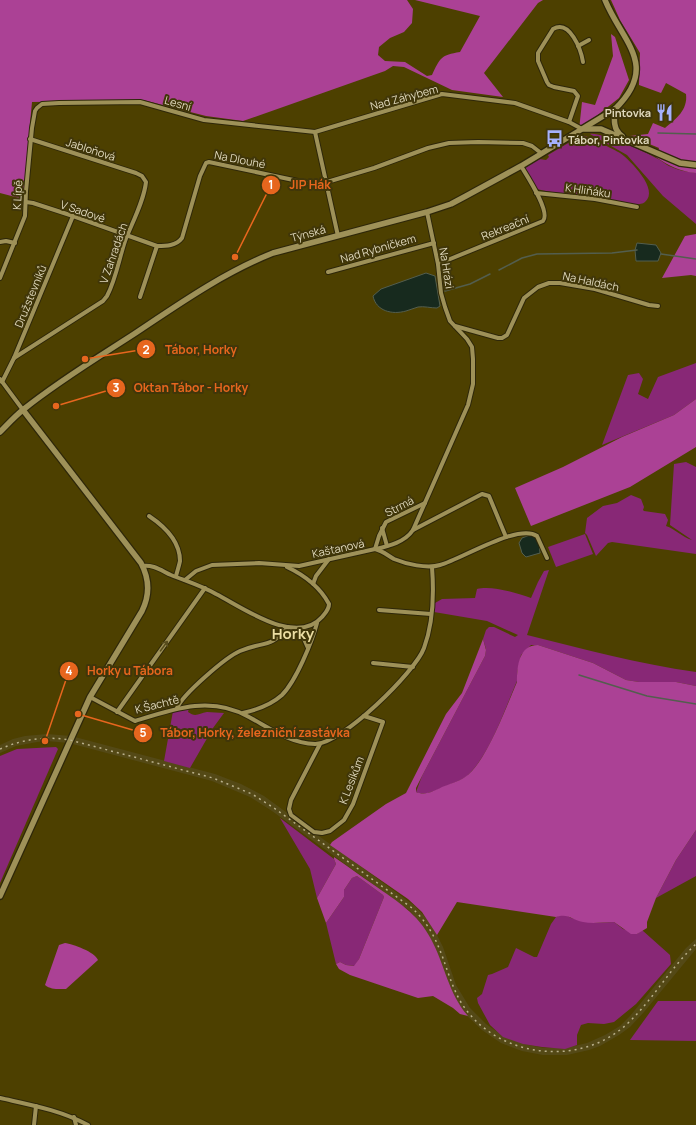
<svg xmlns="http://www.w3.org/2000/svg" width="696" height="1125" font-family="Manrope,sans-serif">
<rect width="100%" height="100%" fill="#4d4000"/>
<polygon fill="#544916" points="47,734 71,736 215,774 241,784 264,796 415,906 427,919 437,935 443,947 456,985 470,1008 486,1024 496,1031 505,1036 524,1044 544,1048 566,1048 587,1043 605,1035 620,1026 630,1016 686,948 696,939 696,949 644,1012 630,1027 619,1035 600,1046 589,1050 567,1055 543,1055 522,1051 501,1043 492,1037 482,1030 464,1013 449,988 436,950 431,939 410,911 272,811 250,797 212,781 69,743 47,741 37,742 16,746 0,753 0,745 13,739 25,736"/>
<g fill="#882876">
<path d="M590 134C600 132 646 152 656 158 661 160 665 164 669 166 678 170 686 172 696 173V224L663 196 627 155Z"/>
<path d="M582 135C587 136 615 150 620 153 630 160 660 190 645 202 640 206 630 204 624 203 609 200 594 197 579 195 566 193 550 193 537 189L525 168 539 159 546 160 549 157 548 155Z"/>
<polygon points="696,363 696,399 674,415 602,445 628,375 639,373 643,379 638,394 648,399 658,377"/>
<path d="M686 462 696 467V554L612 542 608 543 596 556 587 535 585 533 587 518 603 506 617 503 631 495 641 499 644 507 643 510 644 511 665 514 668 520 666 526C675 529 682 537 692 540L670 525 674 464Z"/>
<polygon points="585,534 593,554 556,567 548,547"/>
<path d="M549 570 527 635C583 649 639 664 696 672V686L676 682H639L626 680 593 663 538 645H531L521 655 517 673V681C505 709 489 756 467 776 460 781 450 784 442 788 434 791 424 796 416 792L422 776 485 656 486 649 483 639 486 630 489 627H494L515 637 518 635 487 621 434 612 435 603 442 599 475 598 477 589C491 585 517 593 531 598L538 582 544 571Z"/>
<path d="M189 708 188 712C196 718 199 713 207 712 212 712 218 713 224 713L213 728 190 768 164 761 173 711Z"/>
<polygon points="56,747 58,749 0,883 0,756 17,749"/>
<polygon points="280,818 334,859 336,864 317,898 310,869"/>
<polygon points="696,830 696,876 656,898 676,860"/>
<polygon points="357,876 383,895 384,897 359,959 355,966 346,965 340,962 336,964 326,923 344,897 344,890 352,878"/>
<polygon points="561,915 566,915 571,918 594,923 614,922 623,929 637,934 642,930 670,955 671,964 636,1004 614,1022 604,1024 588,1023 581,1025 577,1035 577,1045 565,1049 542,1047 523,1044 503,1037 490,1025 478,1003 477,998 482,994 488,975 492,974 508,967 516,948 534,957 537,957 551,924 556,917"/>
<polygon points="658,1001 696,1001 696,1041 630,1040"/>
</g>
<g fill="#ab4195">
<path d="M0 0H407L413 9 412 23 404 32 390 38 379 47 378 55 385 61 405 62 427 76 432 75C440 58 441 55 460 52L480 16 415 0H543L538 3 484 73 503 97 452 90 404 67 393 66 385 71 243 121 206 116 143 100 32 102 23 199 0 193Z"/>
<path d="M611 0H696V173C681 172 669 166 656 157L659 148 630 136 648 134 653 123 665 128C676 119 688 110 686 94L666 83 661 93 639 85 640 53 620 20Z"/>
<polygon points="611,34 615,37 629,80 619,98 579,130 582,102 595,105 613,56"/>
<polygon points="696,234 696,276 691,275 662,278 685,236"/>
<polygon points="696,399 696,447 630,487 531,526 515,488 563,467 622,437 674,415"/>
<path d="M483 639 486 650 485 656 422 776 416 788V792C425 796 434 791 442 787 449 784 458 782 465 777 485 765 507 705 517 682 517 666 519 645 538 645L593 663 626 680 639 682H676L696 686V830L676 860 656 898 647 922V928L637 934H631L614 922C604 922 593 924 583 922 571 920 569 913 556 917L457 902 437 935 422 912 408 899 330 845 332 842 386 804 406 793 446 714 462 693Z"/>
<path d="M334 857C348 866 360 876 374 885 397 901 418 914 431 939 445 965 448 993 468 1016L460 1014 453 1008 433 996 418 998 350 975 339 969 336 964 340 962 346 965 354 966 359 959 384 897 383 895 357 876 352 878 344 890V897L326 923 317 898 336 864 334 859Z"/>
<path d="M65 943C73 944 95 952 98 960L66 989C59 989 51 990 45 985L59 945Z"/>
</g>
<g fill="#172a1e" stroke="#535e4e">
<polygon points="637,243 656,245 661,253 658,261 636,261 635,250"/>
<path d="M426 273 435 276 440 306 437 308C431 308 424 306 418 307 414 308 410 310 406 311 392 315 376 311 373 296L381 289Z"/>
<polygon points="530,535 536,537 539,541 540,553 526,557 522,553 519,543 522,538"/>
</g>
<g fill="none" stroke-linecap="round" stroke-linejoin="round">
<g stroke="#535e4e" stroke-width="1.5">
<polyline points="658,133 696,134"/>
<polyline points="661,254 696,259"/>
<polyline points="499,270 522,258 537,254 612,253 637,250"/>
<polyline points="445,291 470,284 490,274"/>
<polyline points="579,675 647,696 696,704"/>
</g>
<defs>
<g id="street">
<polyline points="578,46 589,40"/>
<path d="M569 122 578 96 574 91 554 87 549 85 547 82 538 61V53L553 29C570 19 581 50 583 62"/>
<polyline points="315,132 338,236"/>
<polyline points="536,193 595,199 637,207"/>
<polyline points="26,202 33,203 73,216 157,246"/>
<polyline points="0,242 6,241 15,243"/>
<path d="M438 264 543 221C551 212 527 176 521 166"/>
<polyline points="328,272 434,243"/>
<polyline points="0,278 25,216 26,191 32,128 35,111 37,108 42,104 59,103 140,102 204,120 315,132 442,94 515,103 569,122 582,129"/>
<path d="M140 297 157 246C166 246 176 246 182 238L200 176 206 163 209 162 317 185 374 168 428 148 449 143 478 142 523 143 532 146 541 153"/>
<polyline points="455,326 498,338 502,338 507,335 524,298 538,287 549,283 560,283 595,289 649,305 658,306"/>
<path d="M14 358 103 301 107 296C116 279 119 259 125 241 132 223 144 201 146 182L142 176 136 173 30 139"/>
<polyline points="0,379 23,410"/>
<polyline points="2,382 14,358 73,216"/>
<path d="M149 516C164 526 180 541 180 561 179 566 177 572 176 576"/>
<polyline points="382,528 387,546"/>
<polyline points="413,530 482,494 489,496 506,537"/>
<polyline points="375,549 379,536 386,522 425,503"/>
<path d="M376 549C389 546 405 542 413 530L468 405 473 384V359L472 347 467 339 450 321 445 307 441 293 438 264 427 212"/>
<path d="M142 566C153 564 162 571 171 575 186 581 202 586 216 594 242 607 296 647 322 617 325 613 329 610 329 604 320 587 304 575 287 567"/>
<path d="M185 580 196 571 212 565 259 563 299 566 375 549C383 551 387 555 394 559 406 564 427 569 440 565 462 559 518 523 537 536L547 558"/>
<polyline points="313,584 316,576 329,559"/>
<polyline points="379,610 431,614"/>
<polyline points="295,628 304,639 308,648"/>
<polyline points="373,663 413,667"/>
<path d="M90 697 135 721C173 709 211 695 249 717 271 729 290 743 315 744 341 745 416 671 424 648 433 624 434 593 432 567"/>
<path d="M177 708C183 694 226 657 240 651 263 641 270 649 288 627"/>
<polyline points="117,712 205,588"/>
<path d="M243 713C256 710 272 704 282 695 296 681 312 642 317 623"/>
<polyline points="320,744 291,800 289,809 291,815 314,832 322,833 330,831 344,820 353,804 383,722 364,716"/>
<path d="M0 1098C31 1105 60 1110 88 1125"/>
<polyline points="74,1117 76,1125"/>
<polyline points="34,1125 36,1106"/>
</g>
<g id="secondary">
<path d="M615 109C614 119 613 130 622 136"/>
<polyline points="584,129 601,129 680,163 696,165"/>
<path d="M0 432C8 424 15 416 24 409 59 381 97 358 134 334 179 304 223 273 273 253L427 212 451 204 466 196 521 166 615 109C660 65 622 42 605 0"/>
<path d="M0 896 90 697 142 611C150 595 150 580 141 563L23 410"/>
</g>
</defs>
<use href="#street" stroke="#2e2709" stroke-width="6"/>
<use href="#secondary" stroke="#2e2709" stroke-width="8"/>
<use href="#street" stroke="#9e9158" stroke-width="4"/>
<use href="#secondary" stroke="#9e9158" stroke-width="5.5"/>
<path stroke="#b9b08b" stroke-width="1.5" stroke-dasharray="2 4" stroke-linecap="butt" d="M0 749C23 739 46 736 70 740L213 778 252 794 274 808 412 908C424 919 433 933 439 948 447 967 451 986 462 1004 497 1058 580 1068 627 1024 653 1000 670 968 696 944"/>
</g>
<defs><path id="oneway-shaft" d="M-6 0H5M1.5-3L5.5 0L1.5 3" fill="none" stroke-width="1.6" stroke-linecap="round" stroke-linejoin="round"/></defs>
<use stroke="#584d1d" href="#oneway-shaft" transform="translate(164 646) rotate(-54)"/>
<defs>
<symbol id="restaurant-bare" viewBox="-9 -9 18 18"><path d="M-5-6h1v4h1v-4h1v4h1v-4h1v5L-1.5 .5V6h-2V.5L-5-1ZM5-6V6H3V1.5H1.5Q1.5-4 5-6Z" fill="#a5b1fc" stroke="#403609" stroke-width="2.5" paint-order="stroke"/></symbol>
<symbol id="bus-bare" viewBox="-9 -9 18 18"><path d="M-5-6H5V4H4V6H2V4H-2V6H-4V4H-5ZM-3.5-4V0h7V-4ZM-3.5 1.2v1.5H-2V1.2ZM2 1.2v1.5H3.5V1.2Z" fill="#a5b1fc" stroke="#403609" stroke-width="2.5" paint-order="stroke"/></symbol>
</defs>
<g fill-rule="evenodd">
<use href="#restaurant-bare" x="652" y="100" width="25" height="25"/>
<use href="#bus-bare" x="542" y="126" width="25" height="25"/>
</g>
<g text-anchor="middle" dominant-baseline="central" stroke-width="4" stroke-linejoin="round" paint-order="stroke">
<g font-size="11" fill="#e0d9bd" stroke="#403609">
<text transform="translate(404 97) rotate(-15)">Nad Záhybem</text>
<text transform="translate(178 103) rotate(16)">Lesní</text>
<text transform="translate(91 149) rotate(18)">Jabloňová</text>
<text transform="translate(240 159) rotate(11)">Na Dlouhé</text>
<text transform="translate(588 190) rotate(8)">K Hliňáku</text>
<text transform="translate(17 195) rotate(-87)">K Lípě</text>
<text transform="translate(83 211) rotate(19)">V Sadové</text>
<text transform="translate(505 227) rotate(-22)">Rekreační</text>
<text transform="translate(308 233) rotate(-15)">Týnská</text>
<text transform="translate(378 248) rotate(-16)">Nad Rybníčkem</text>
<text transform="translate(113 253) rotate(-71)">V Zahradách</text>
<text transform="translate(447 268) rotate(81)">Na Hrázi</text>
<text transform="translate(591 281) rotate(12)">Na Haldách</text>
<text transform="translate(30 296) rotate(-68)">Družstevníků</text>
<text transform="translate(399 506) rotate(-27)">Strmá</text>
<text transform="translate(338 548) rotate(-12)">Kaštanová</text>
<text transform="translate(157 704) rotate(-14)">K Šachtě</text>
<text transform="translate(351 780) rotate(-69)">K Lesíkům</text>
</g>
<g font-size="11" font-weight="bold" fill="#e0d9bd" stroke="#403609" text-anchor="end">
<text x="651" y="112">Pintovka</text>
<text x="568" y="139" text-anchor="start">Tábor, Pintovka</text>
</g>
<g font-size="15" font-weight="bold" fill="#ebdda2" stroke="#403609">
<text x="293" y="633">Horky</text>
</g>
</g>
<path fill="none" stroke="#e7661e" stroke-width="1.5" d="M235 257L271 185M85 359L146 349M56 406L116 388M45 741L69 671M78 714L143 733"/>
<g fill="#e7661e" stroke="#403609" stroke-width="1.5">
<circle cx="235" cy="257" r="4"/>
<circle cx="85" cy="359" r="4"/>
<circle cx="56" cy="406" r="4"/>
<circle cx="45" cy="741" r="4"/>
<circle cx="78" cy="714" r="4"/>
<circle cx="271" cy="185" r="10"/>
<circle cx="146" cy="349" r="10"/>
<circle cx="116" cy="388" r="10"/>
<circle cx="69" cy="671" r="10"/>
<circle cx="143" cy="733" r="10"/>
</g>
<g font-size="12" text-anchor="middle" font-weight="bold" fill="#fff">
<text x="271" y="189">1</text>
<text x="146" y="354">2</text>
<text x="116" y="392">3</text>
<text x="69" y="675">4</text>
<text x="143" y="737">5</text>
</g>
<g font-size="12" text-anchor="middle" font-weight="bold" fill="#e7661e" stroke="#403609" stroke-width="4" stroke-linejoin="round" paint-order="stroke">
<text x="310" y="189">JIP Hák</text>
<text x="201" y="354">Tábor, Horky</text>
<text x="191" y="392">Oktan Tábor - Horky</text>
<text x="130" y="675">Horky u Tábora</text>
<text x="255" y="737">Tábor, Horky, železniční zastávka</text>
</g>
</svg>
